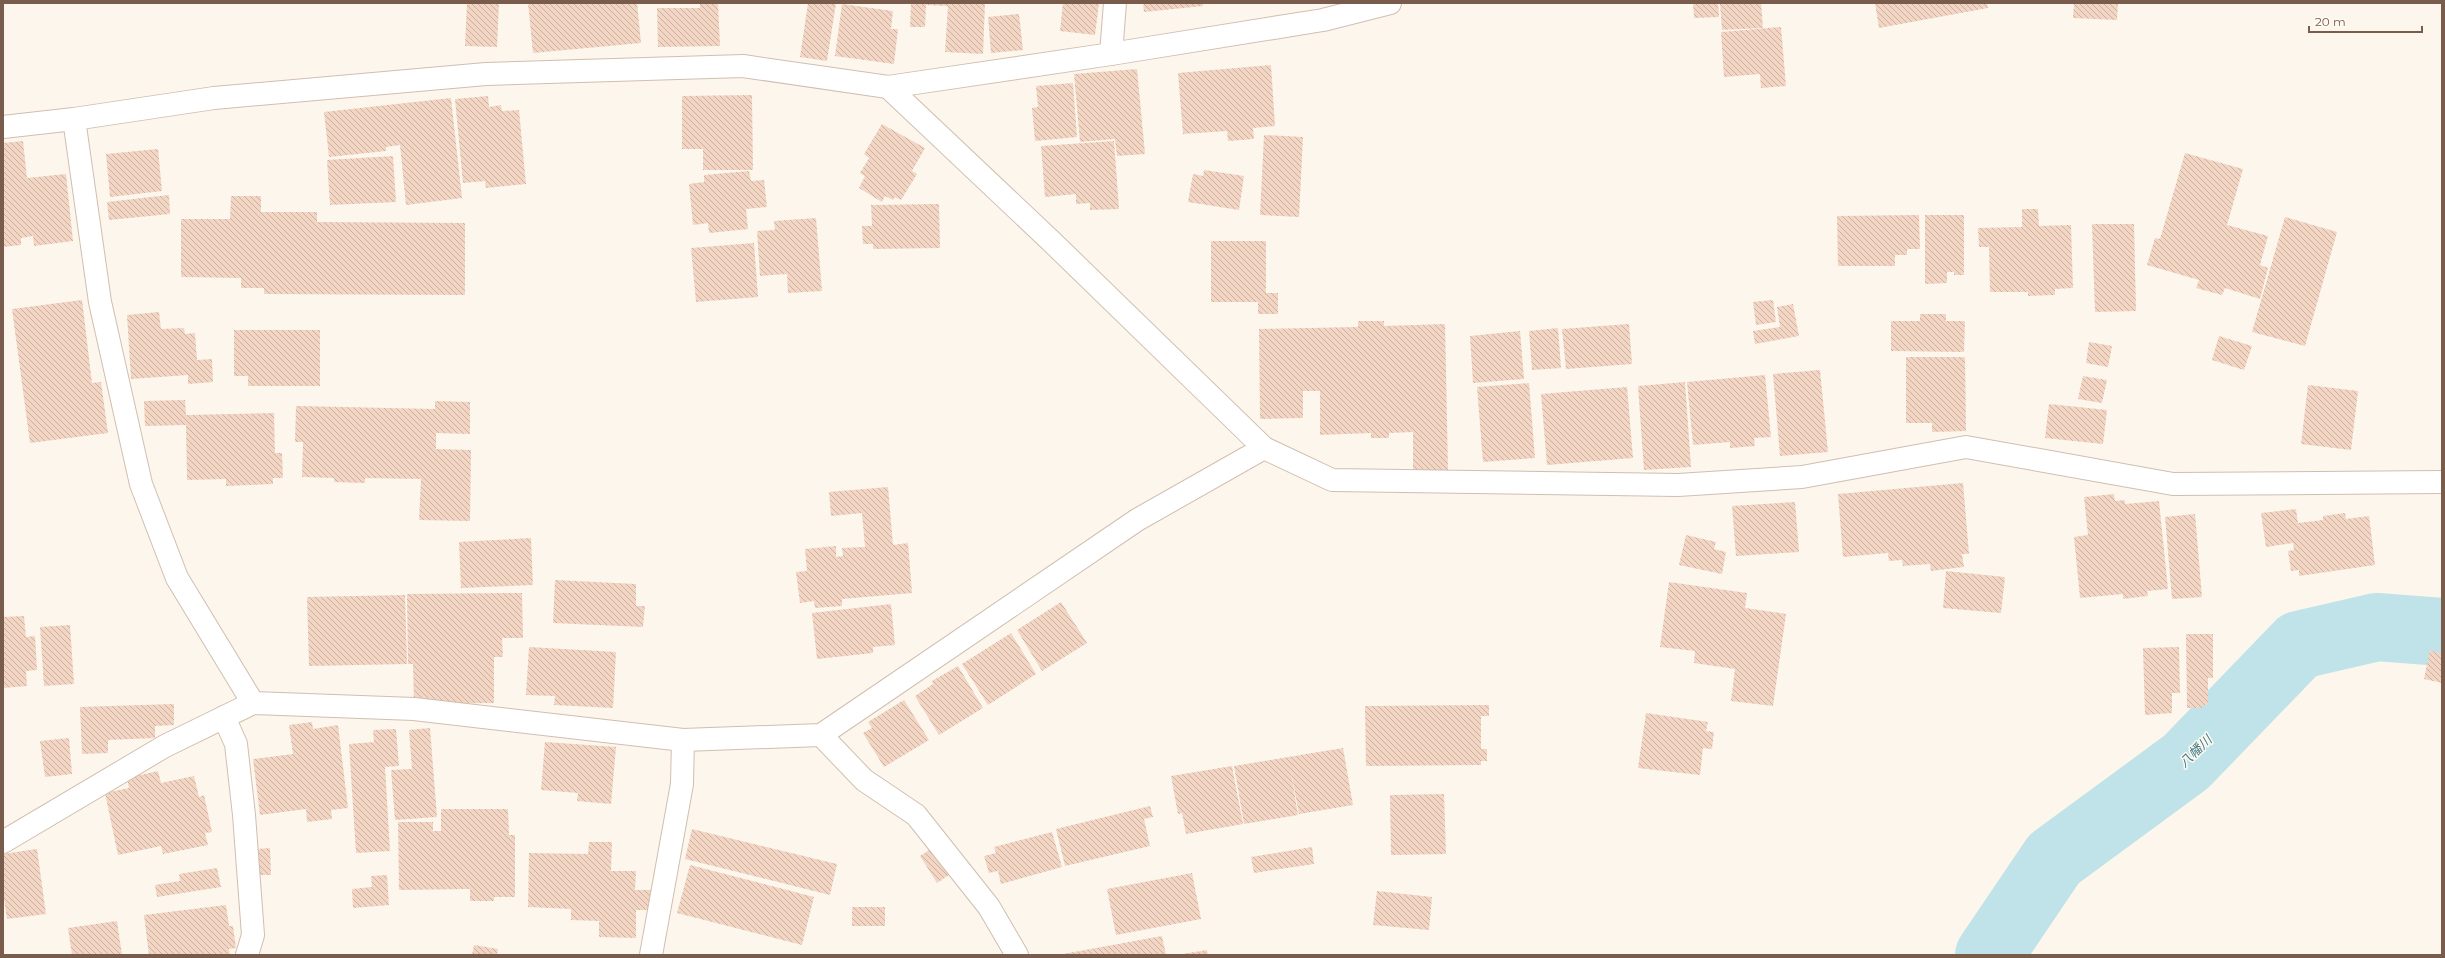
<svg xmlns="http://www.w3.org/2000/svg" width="2445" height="958" font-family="Montserrat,'Noto Sans JP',sans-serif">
<defs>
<pattern id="building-back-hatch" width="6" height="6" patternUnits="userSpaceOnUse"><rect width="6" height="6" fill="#f3d5c3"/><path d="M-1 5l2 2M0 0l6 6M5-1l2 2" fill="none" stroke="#cab0a1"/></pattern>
</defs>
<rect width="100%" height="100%" fill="#fdf6ec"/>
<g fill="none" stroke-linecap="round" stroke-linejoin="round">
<polyline stroke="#bfe3e8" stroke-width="68" points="1989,955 2054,859 2186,762 2299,645 2377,627 2442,632"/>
</g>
<g fill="url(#building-back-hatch)">
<polygon points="467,3 499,3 497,47 465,46"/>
<polygon points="528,3 637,3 641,43 533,53"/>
<polygon points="700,3 718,3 720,46 658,47 657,8 700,8"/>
<polygon points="808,3 836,3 827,61 800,57"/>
<polygon points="911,3 985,3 983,54 945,52 948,6 926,5 925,27 910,27"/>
<polygon points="1063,3 1099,3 1095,35 1060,31"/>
<polygon points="1143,3 1203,3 1203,6 1144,12"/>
<polygon points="1693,3 1718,3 1719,17 1694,18"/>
<polygon points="1720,3 1761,3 1763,28 1722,30"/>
<polygon points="1875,3 1987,3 1988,8 1879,28"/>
<polygon points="2074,3 2118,3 2117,20 2073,18"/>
<polygon points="842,4 893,11 891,29 898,29 894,64 835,56"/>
<polygon points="1019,14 1023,50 991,53 988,17"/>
<polygon points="1781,27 1786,86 1761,88 1760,74 1724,77 1721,32"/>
<polygon points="1271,65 1275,126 1253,128 1254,139 1228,141 1227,131 1183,134 1178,73"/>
<polygon points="1137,69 1145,154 1117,156 1115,139 1080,142 1074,74"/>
<polygon points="1073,83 1077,137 1035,141 1032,108 1038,107 1036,86"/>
<polygon points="752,95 753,170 703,170 703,149 682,149 682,96"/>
<polygon points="488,96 489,107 501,105 502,111 519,110 526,184 486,188 485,181 463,183 455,99"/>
<polygon points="451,98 462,198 406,205 400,145 386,147 386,151 329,157 324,112"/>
<polygon points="882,124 925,148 912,171 917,174 901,200 895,197 893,200 885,196 882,202 859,188 865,176 860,173 869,158 864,154"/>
<polygon points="1264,135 1303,137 1299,217 1260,215"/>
<polygon points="23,141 27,178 66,174 73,241 34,246 33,236 21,238 21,245 3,247 3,143"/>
<polygon points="1114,141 1119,209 1090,210 1090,203 1076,204 1076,194 1045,197 1041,146"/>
<polygon points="158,149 162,191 110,197 106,154"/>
<polygon points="2185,153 2243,169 2227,225 2268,236 2260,265 2268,268 2260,299 2225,288 2222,295 2196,288 2199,280 2147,265 2155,238 2160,239"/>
<polygon points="393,156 396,202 330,205 327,160"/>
<polygon points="1204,170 1244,176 1239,210 1188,202 1193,174 1203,176"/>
<polygon points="749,171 751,181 764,180 767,207 746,209 748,229 709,233 708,223 693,225 689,184 704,182 704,175"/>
<polygon points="169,195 170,214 109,220 107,202"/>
<polygon points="231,196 261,196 261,212 317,212 317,222 465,223 465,295 264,294 264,288 241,288 241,278 181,277 181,219 230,219"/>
<polygon points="939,204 940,248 873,249 873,244 863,244 862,226 872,226 871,205"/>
<polygon points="2022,209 2038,209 2039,226 2071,225 2073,288 2055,289 2055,295 2028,296 2028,292 1990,292 1989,247 1979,247 1978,228 2022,227"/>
<polygon points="1919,215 1920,249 1907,249 1907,255 1895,255 1895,266 1838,266 1837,216"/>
<polygon points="1925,215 1964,215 1964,275 1954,275 1954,272 1947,272 1947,283 1925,284"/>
<polygon points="2285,217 2337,232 2305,346 2252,332"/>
<polygon points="816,218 822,291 788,293 787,274 760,276 757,231 775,230 774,221"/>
<polygon points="2092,224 2134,224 2136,311 2095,312"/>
<polygon points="1211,241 1266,241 1266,293 1278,293 1278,314 1258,314 1258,302 1211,302"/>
<polygon points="754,243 758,297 696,302 691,248"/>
<polygon points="82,300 92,383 101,382 108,433 30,443 12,309"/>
<polygon points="1773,300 1776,322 1756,325 1753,302"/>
<polygon points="1793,304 1799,336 1755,344 1753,331 1780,327 1777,307"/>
<polygon points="159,312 161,329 184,328 185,334 195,333 197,360 212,359 213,382 188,384 188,375 131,379 127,315"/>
<polygon points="1920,314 1946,314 1946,321 1965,321 1964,352 1891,351 1891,321 1920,321"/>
<polygon points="1358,321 1384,321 1384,326 1445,324 1448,470 1413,470 1413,432 1389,433 1389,438 1371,438 1371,433 1320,435 1320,391 1303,391 1303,418 1260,419 1259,329 1358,327"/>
<polygon points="1629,324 1632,364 1566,369 1562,329"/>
<polygon points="1558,328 1561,368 1532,370 1529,331"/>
<polygon points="234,330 320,330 320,386 248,386 248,376 234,376"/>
<polygon points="1520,331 1524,379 1473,383 1470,336"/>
<polygon points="2219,336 2252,346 2244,370 2212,360"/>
<polygon points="2089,342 2112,346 2108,367 2086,363"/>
<polygon points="1906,357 1965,357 1966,431 1932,432 1932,423 1906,423"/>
<polygon points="1820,370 1828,452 1780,456 1773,374"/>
<polygon points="1765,375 1771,437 1754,438 1755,446 1730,448 1730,442 1693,445 1687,382"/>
<polygon points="2083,376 2107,380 2102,403 2078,399"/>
<polygon points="1685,382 1691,467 1644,470 1638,386"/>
<polygon points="1529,383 1535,458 1483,462 1477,387"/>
<polygon points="2308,385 2358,391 2351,450 2301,444"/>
<polygon points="1627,387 1633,458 1547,465 1541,394"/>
<polygon points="185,400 186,415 274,413 275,453 282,453 283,478 273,478 273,484 226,486 226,479 187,480 186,425 145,426 144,401"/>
<polygon points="435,401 470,402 470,434 436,433 436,449 471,450 470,521 419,520 421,479 365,478 365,483 334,482 334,478 302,477 303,442 295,442 296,406 435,409"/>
<polygon points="2049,404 2107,410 2103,444 2045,438"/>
<polygon points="1963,483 1969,554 1962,554 1964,567 1931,571 1930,564 1903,566 1902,560 1889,561 1888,553 1843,557 1838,494"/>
<polygon points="888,487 893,545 908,543 912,593 842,599 842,606 815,608 814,601 800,603 796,572 807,571 805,549 836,546 836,557 843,556 842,548 865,547 862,513 831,516 829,492"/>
<polygon points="2114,494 2115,501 2125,500 2125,504 2159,501 2168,589 2147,591 2148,596 2123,599 2123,594 2080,598 2074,537 2088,535 2084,497"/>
<polygon points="1795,502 1799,552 1736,556 1732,506"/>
<polygon points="2296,509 2298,523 2323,520 2323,516 2345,513 2346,519 2369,516 2375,565 2299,576 2299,570 2291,571 2288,551 2294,550 2293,543 2266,547 2261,513"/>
<polygon points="2195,514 2202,597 2172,599 2165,517"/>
<polygon points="1686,535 1716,542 1714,549 1726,552 1722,574 1679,565"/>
<polygon points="531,538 533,585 461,588 459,542"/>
<polygon points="1946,571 2005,577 2001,613 1943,608"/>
<polygon points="555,580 636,584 636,606 645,606 643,627 553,623"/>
<polygon points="1669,582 1747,593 1745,608 1786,614 1773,706 1731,701 1735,669 1694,663 1695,651 1660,647"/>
<polygon points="522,593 523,638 502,638 503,657 494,657 494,703 414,704 413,664 408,664 407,594"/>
<polygon points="405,595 407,664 309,666 307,597"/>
<polygon points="1061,602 1087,643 1042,671 1017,630"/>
<polygon points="891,604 895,645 873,647 873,653 817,659 812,613"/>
<polygon points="24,616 26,637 35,636 37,670 26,671 27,686 3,688 3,617"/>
<polygon points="70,625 74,684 44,686 40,627"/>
<polygon points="1011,633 1036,674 988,705 962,664"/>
<polygon points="2186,634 2213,634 2213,678 2208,678 2208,705 2202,705 2202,708 2187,708"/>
<polygon points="529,647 616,652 613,708 554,705 555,696 526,695"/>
<polygon points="2179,647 2180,693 2172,693 2172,713 2145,715 2143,648"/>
<polygon points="2430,650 2442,654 2442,683 2424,679"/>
<polygon points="958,666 983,708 939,735 915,696 933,684 932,681"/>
<polygon points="904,700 929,740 884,767 863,733 872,728 868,722"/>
<polygon points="174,704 174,725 155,726 155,738 108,740 108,753 82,754 80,707"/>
<polygon points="1489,705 1489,716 1481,716 1481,749 1487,749 1487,761 1481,761 1481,765 1366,766 1365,706"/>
<polygon points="1646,713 1708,722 1706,731 1714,732 1712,749 1703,748 1700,775 1638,768"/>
<polygon points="312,722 313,729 338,725 348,808 331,810 332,819 307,822 306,809 260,815 253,759 293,754 289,725"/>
<polygon points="430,728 437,817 395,820 391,770 412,769 409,730"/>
<polygon points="396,729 399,766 385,767 390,851 356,853 349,744 374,742 373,730"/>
<polygon points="69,738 72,774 45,777 40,741"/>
<polygon points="545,742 616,747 611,804 577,801 578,793 541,790"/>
<polygon points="1343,748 1353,805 1299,814 1290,766 1298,815 1244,824 1234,766"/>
<polygon points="1232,766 1243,824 1186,834 1182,813 1178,814 1171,776"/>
<polygon points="158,771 161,783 194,776 199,797 204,795 212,832 205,833 208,845 163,854 161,846 118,855 105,793 129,788 127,778"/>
<polygon points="1444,794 1446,854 1391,855 1390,795"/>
<polygon points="1150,806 1153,817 1144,819 1150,846 1065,866 1056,829"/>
<polygon points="441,809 508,809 509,835 515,835 515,897 494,897 494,901 470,901 470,889 399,890 398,822 433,822 433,831 441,831"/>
<polygon points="692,829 837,864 830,895 685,859"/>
<polygon points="1052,832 1062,867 1001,884 998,871 989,873 984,856 996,853 994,847"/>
<polygon points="589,842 612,842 611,871 636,871 635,890 652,890 651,910 636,910 636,938 599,937 599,921 571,920 571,909 528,907 529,853 588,854"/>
<polygon points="934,847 952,873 937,883 920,856"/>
<polygon points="1312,847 1314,864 1254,873 1251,857"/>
<polygon points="270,848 271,875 258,875 257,849"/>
<polygon points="37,849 46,914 7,919 3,892 3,854"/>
<polygon points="690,865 814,897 802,945 677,913"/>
<polygon points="217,868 221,887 157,897 155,885 180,881 179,874"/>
<polygon points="1192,873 1201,919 1116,935 1107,889"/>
<polygon points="387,875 389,905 353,908 352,889 372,887 371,876"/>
<polygon points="1377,891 1432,897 1429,930 1373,925"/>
<polygon points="226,905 229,926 233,926 236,948 229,949 230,955 149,955 144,915"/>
<rect x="852" y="907" width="33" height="19"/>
<polygon points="117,921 122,955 72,955 68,928"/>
<polygon points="1162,936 1166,955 1064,955 1063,954"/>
<polygon points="474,945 498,949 497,955 472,955"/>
<polygon points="1207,950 1208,955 1182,955 1182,954"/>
</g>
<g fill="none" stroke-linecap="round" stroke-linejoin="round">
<defs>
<g id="minor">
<polyline points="1111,54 1115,3"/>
<polyline points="888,87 1051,241 1264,448 1332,480 1678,485 1802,477 1966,447 2173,484 2442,482"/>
<polyline points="74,119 100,302 141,484 177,578 253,703"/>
<polyline points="3,127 74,119 214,98 486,74 743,66 888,87 1111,54 1323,20 1390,3"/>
<polyline points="224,717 236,744 244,815 253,935 247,955"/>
<polyline points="821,735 864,780 916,815 989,907 1017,955"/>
<polyline points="3,842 165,746 253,703 414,709 683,740 821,735 1137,520 1264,448"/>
<polyline points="651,955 682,784 683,740"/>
</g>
</defs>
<use href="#minor" stroke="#d1beb0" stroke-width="24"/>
<use href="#minor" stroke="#fff" stroke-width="22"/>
</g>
<g text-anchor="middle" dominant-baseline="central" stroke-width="3" stroke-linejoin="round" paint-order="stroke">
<g font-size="13" font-style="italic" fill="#437c86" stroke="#fffaf3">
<text transform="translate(2195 751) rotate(-44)">八幡川</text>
</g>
</g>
<rect width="2445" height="958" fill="none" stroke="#7a5c4d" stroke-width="8"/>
<path d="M2309 26v6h113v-6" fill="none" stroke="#7a5c4d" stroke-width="2"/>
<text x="2315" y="26" font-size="12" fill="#7a5c4d" stroke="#fffaf3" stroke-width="3" paint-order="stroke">20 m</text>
</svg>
